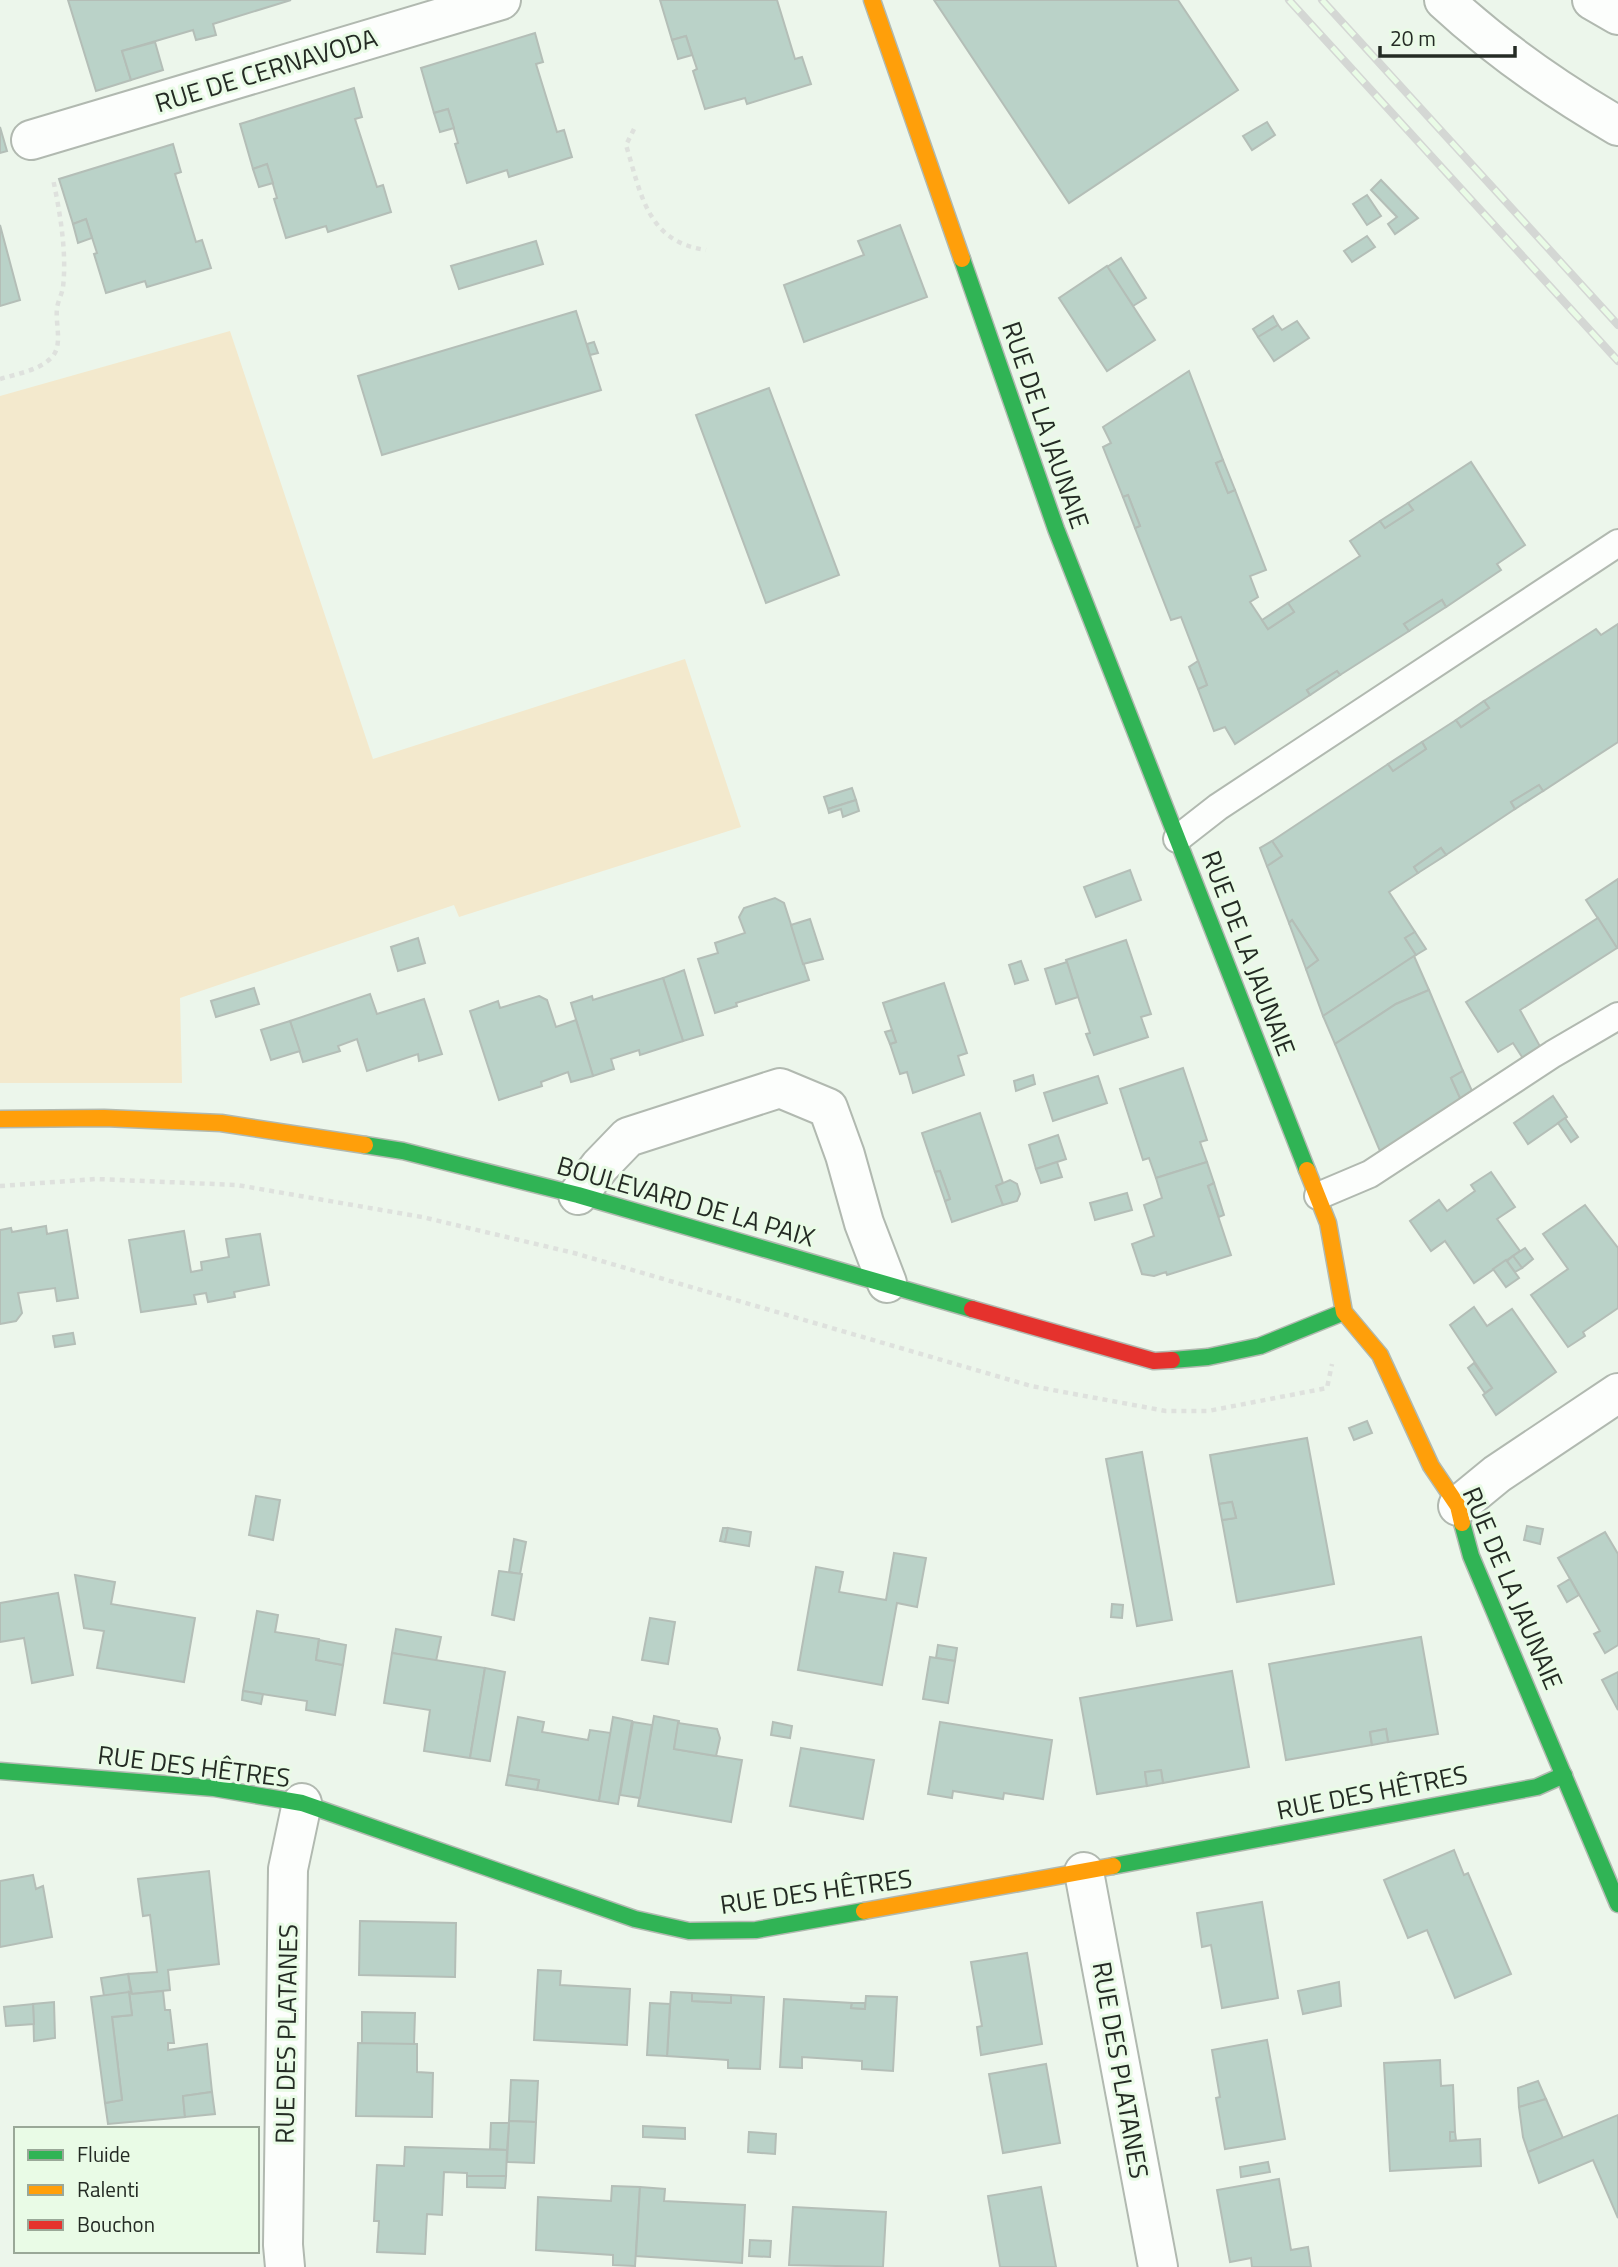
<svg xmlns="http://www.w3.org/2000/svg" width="1618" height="2267" font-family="'Titillium Web',sans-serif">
<rect width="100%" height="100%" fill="#ecf6eb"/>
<polygon fill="#f3e9cd" points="230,331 373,759 685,659 741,827 459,917 454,905 180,998 182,1083 0,1083 0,396"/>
<g fill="#bad2c8" stroke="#b4beb7" stroke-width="2">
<polygon points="68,0 291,0 213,24 216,35 196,40 193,30 122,51 131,80 96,91"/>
<polygon points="660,0 777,0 795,59 802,57 811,84 747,104 745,98 705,109 693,71 697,69 686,36 672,40"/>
<polygon points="934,0 1178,0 1238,90 1069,203"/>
<polygon points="535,33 543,62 536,64 557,132 564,130 572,157 509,177 507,170 467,183 455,144 458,143 448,109 434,113 421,68"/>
<polygon points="686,36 692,55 678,59 672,40"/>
<polygon points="155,42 163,70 131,80 122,51"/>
<polygon points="354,88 362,117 355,119 377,187 383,185 391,212 328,232 326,226 286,238 274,199 277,198 267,164 253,169 240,124"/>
<polygon points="448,109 454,128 440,132 434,113"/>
<polygon points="1267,122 1275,135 1252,150 1243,136"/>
<polygon points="0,127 7,151 0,153"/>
<polygon points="173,144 181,172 175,174 196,242 202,240 211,268 147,287 145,281 106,293 94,254 97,253 86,219 73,224 59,179"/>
<polygon points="267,164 273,183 259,187 253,169"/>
<polygon points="1381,180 1418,218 1395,234 1388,224 1397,217 1371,190"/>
<polygon points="1367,195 1381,216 1367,225 1353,204"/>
<polygon points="86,219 92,238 78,243 73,224"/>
<polygon points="0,225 20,300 0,306"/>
<polygon points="900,225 927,297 804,342 784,285 864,255 858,241"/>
<polygon points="1367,236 1375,247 1352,262 1344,251"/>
<polygon points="536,241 543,264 459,289 451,266"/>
<polygon points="1121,258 1146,298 1133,306 1107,267"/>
<polygon points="1107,266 1155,340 1107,371 1059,298"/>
<polygon points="576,311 601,390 382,455 358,376"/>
<polygon points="1273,316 1278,325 1258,337 1253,329"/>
<polygon points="1297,321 1309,338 1274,361 1258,337 1278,325 1282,330"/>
<polygon points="594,342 598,353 590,355 587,344"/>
<polygon points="1189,371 1223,460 1216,463 1228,493 1235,490 1266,570 1250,576 1258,597 1250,602 1268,629 1294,612 1288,603 1360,556 1350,541 1380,521 1385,528 1413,510 1408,503 1471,462 1525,545 1497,564 1501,570 1446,607 1442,600 1404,624 1409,631 1340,675 1337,671 1307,690 1310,695 1235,744 1225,727 1214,731 1198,689 1207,685 1198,661 1181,617 1171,620 1135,528 1140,526 1128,495 1123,497 1103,447 1111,443 1103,427"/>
<polygon points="769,388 839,575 766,603 696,415"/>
<polygon points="1223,460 1235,490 1228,493 1216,463"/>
<polygon points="1128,495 1140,526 1135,528 1123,497"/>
<polygon points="1408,503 1413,510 1385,528 1380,521"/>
<polygon points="1442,600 1446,607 1409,631 1404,624"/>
<polygon points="1288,603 1294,612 1268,629 1262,620"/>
<polygon points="1618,624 1618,742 1543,791 1539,785 1511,802 1515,809 1446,855 1441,848 1414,867 1418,873 1389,892 1415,932 1405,938 1416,955 1323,1016 1306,969 1318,960 1292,920 1289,923 1267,866 1282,856 1272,841 1388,764 1393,771 1426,749 1422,742 1456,720 1461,727 1489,708 1484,701 1596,629 1601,635"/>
<polygon points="1198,661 1207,685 1198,689 1189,667"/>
<polygon points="1337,671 1340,675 1310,695 1307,690"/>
<polygon points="1484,701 1489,708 1461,727 1456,720"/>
<polygon points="1422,742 1426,749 1393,771 1388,764"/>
<polygon points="1539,785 1543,791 1515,809 1511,802"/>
<polygon points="852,788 856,800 828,809 824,797"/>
<polygon points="856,800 859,811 843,817 841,809 829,813 828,809"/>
<polygon points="1272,841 1282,856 1267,866 1260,848"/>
<polygon points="1441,848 1446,855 1418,873 1414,867"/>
<polygon points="1130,870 1141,900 1096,917 1084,887"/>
<polygon points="1618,879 1618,947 1617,948 1586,900"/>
<polygon points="775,898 784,903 809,980 736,1003 737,1006 715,1013 698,959 718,953 715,943 745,933 739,917 744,908"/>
<polygon points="1598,918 1617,948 1520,1010 1542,1050 1524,1060 1513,1043 1498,1052 1466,1002"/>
<polygon points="810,919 823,959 803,964 791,925"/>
<polygon points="1292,920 1318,960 1306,969 1289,923"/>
<polygon points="1415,932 1426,949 1416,955 1405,938"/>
<polygon points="418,938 425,963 398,971 391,947"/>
<polygon points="1126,940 1151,1014 1141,1017 1148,1037 1094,1055 1086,1034 1090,1033 1066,960"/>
<polygon points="1414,956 1429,990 1396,1004 1335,1044 1323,1016"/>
<polygon points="1021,961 1028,980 1015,984 1009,965"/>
<polygon points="1067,962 1078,997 1056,1004 1045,969"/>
<polygon points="684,970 703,1035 683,1041 663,978"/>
<polygon points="663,978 683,1041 640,1055 639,1050 611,1059 614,1069 593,1076 571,1003 592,996 593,1000"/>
<polygon points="944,983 967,1053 958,1056 964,1075 913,1093 907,1072 900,1074 890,1044 896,1042 883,1003"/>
<polygon points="254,988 259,1004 216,1017 211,1001"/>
<polygon points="1429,990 1463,1071 1451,1078 1461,1100 1380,1151 1335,1044 1396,1004"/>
<polygon points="370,994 377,1014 424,999 442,1054 419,1061 418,1054 367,1071 357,1039 338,1046 340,1051 303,1062 290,1021"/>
<polygon points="539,996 547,1000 556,1027 576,1020 593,1076 571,1082 568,1072 541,1082 542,1086 499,1100 470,1011 498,1001 500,1008"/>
<polygon points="290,1021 300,1051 271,1060 261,1030"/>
<polygon points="892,1030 896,1042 890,1044 885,1032"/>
<polygon points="1183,1068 1207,1140 1200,1142 1207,1162 1156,1178 1149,1158 1143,1160 1120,1089"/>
<polygon points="1463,1071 1473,1093 1461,1100 1451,1078"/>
<polygon points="1033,1075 1035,1084 1016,1091 1014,1081"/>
<polygon points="1098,1076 1107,1103 1053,1121 1044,1093"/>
<polygon points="1553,1096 1567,1117 1528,1144 1514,1123"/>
<polygon points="980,1113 1003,1183 996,1186 1003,1205 952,1222 945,1201 950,1199 940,1171 935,1172 922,1133"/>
<polygon points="1565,1118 1578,1137 1571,1142 1558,1123"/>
<polygon points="1058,1135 1066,1159 1036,1169 1029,1145"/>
<polygon points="1057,1162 1062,1177 1041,1183 1036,1169"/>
<polygon points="1207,1162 1214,1183 1208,1186 1231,1255 1167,1275 1166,1272 1154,1276 1142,1274 1132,1244 1154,1236 1144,1205 1162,1198 1156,1178"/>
<polygon points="940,1171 950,1199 945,1201 935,1172"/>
<polygon points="1491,1172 1515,1207 1497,1219 1520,1251 1474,1283 1445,1241 1431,1251 1410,1221 1439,1200 1447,1211 1475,1191 1471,1185"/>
<polygon points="1010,1180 1017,1184 1020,1194 1017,1201 1003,1205 996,1186"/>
<polygon points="1214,1183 1224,1215 1219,1217 1208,1186"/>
<polygon points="1127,1193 1132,1210 1095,1220 1090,1203"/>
<polygon points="1585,1205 1618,1248 1618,1308 1583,1332 1585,1336 1568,1347 1531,1295 1568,1269 1543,1234"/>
<polygon points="46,1226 47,1234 67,1230 78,1298 57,1301 55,1288 18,1293 22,1313 16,1321 0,1324 0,1230 11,1228 12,1232"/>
<polygon points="184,1231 191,1272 202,1270 201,1262 229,1257 226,1239 260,1234 269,1285 234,1292 235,1297 208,1302 206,1293 194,1295 196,1304 141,1312 129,1240"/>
<polygon points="1525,1248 1533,1259 1522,1268 1513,1256"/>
<polygon points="1513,1256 1522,1268 1515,1272 1507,1261"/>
<polygon points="1506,1260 1519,1278 1506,1287 1493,1269"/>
<polygon points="1474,1307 1487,1326 1512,1309 1556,1372 1496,1415 1483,1395 1492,1388 1450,1325"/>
<polygon points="73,1333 75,1344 55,1347 53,1336"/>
<polygon points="1474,1363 1492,1388 1485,1393 1468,1368"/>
<polygon points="1367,1421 1372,1433 1354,1440 1349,1428"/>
<polygon points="1307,1438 1334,1584 1237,1602 1222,1520 1236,1518 1232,1502 1219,1504 1210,1455"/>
<polygon points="1142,1452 1172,1620 1137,1626 1106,1459"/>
<polygon points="256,1496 280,1500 273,1540 249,1535"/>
<polygon points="1232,1502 1236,1518 1222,1520 1219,1504"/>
<polygon points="1527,1526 1543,1529 1540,1544 1524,1540"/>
<polygon points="723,1528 728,1528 725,1542 720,1541"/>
<polygon points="728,1528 751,1532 749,1546 725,1542"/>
<polygon points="1605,1532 1618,1554 1618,1645 1605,1653 1594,1634 1600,1631 1558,1558"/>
<polygon points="514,1539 526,1542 520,1574 509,1572"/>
<polygon points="894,1553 926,1558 917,1607 897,1603 882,1685 798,1670 816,1567 843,1572 839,1592 886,1600"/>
<polygon points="499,1571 522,1574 514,1620 492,1615"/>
<polygon points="75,1575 115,1582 111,1604 195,1618 184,1682 97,1668 104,1631 84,1628"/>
<polygon points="1570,1579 1579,1595 1567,1602 1558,1586"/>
<polygon points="58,1593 73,1675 32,1683 24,1638 0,1642 0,1603"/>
<polygon points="1112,1604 1123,1605 1122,1618 1111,1617"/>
<polygon points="257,1611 278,1615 275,1632 319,1639 316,1660 343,1665 335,1715 306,1710 307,1701 243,1691"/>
<polygon points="650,1618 675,1622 668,1664 642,1660"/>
<polygon points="396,1629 441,1637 436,1661 392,1653"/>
<polygon points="1421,1637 1438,1734 1388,1742 1386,1729 1370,1732 1372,1745 1286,1760 1269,1664"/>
<polygon points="319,1640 346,1645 343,1665 316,1660"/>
<polygon points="938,1645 957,1648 955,1661 936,1658"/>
<polygon points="392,1653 485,1668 470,1758 424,1751 430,1710 384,1703"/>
<polygon points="930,1657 955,1661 948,1703 923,1699"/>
<polygon points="485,1668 505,1672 490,1761 470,1758"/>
<polygon points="1232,1671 1249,1767 1163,1783 1161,1770 1145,1772 1147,1786 1097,1794 1080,1698"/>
<polygon points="1618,1672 1618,1710 1602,1680"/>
<polygon points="243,1691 263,1694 261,1704 242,1700"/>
<polygon points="654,1716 679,1721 674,1749 742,1760 731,1822 638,1806"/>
<polygon points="518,1717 544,1722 542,1732 588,1740 590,1730 611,1733 599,1801 537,1790 539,1780 508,1775"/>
<polygon points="613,1717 632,1721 618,1804 599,1801"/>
<polygon points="633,1722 652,1725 640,1798 620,1795"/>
<polygon points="773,1722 792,1726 790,1738 771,1735"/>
<polygon points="940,1722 1052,1740 1043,1799 1004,1793 1003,1799 953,1791 952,1798 928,1794"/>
<polygon points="678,1723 717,1729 720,1738 716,1756 674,1749"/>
<polygon points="1386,1729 1388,1742 1372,1745 1370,1732"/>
<polygon points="801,1748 874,1760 863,1819 790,1806"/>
<polygon points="1161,1770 1163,1783 1147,1786 1145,1772"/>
<polygon points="508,1775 539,1780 537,1790 506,1785"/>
<polygon points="1454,1850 1464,1875 1468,1873 1511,1974 1455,1998 1427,1930 1408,1938 1384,1880"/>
<polygon points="209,1871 219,1964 168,1970 170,1990 132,1994 128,1974 157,1972 150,1915 143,1916 138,1879"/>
<polygon points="33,1875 36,1889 43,1886 52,1937 0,1947 0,1881"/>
<polygon points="1262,1902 1278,1998 1222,2008 1211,1945 1202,1947 1197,1913"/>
<polygon points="360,1921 456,1923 455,1977 359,1975"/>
<polygon points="1027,1953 1042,2044 981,2055 977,2027 982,2026 971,1962"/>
<polygon points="538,1970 561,1971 560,1985 630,1989 627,2045 534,2040"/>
<polygon points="128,1974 131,1993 104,1996 101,1978"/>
<polygon points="1339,1982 1341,2006 1303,2014 1298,1991"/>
<polygon points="163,1991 165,2010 170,2010 174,2043 168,2043 168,2050 207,2044 212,2092 183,2096 185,2117 108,2124 105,2103 122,2100 112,2017 132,2015 129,1992 132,1994"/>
<polygon points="129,1992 132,2015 112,2017 122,2100 105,2103 91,1997"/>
<polygon points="671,1992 692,1993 692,2001 731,2003 731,1995 764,1997 760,2069 728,2068 728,2060 667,2056"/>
<polygon points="692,1993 731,1995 731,2003 692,2001"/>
<polygon points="866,1996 897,1997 893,2071 862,2069 862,2061 802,2057 802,2068 780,2067 784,1999 852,2003 851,2008 865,2009"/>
<polygon points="54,2002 55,2038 34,2041 33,2004"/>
<polygon points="650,2003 670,2004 667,2056 647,2055"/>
<polygon points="852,2003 865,2003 865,2009 851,2008"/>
<polygon points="33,2004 34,2024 6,2026 4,2007"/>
<polygon points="362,2012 415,2013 414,2044 362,2044"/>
<polygon points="1267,2040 1285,2139 1225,2149 1216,2098 1220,2097 1212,2050"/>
<polygon points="358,2043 417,2044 417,2072 433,2073 432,2117 356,2116"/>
<polygon points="1440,2060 1441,2086 1453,2085 1455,2132 1450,2132 1450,2141 1480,2139 1481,2166 1390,2171 1384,2063"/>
<polygon points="1046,2064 1060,2143 1003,2153 989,2074"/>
<polygon points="511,2080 538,2081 536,2122 509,2121"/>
<polygon points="1538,2081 1546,2099 1519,2107 1518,2088"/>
<polygon points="212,2092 215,2114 185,2117 183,2096"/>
<polygon points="1546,2099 1563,2138 1528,2152 1523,2137 1519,2107"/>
<polygon points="1618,2115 1618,2218 1593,2160 1539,2183 1528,2152"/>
<polygon points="509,2121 536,2122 534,2163 507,2162"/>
<polygon points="491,2123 509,2123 507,2150 490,2149"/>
<polygon points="643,2126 685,2128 685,2139 643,2137"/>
<polygon points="749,2132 776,2134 775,2154 748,2152"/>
<polygon points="1450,2132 1455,2132 1456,2140 1450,2141"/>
<polygon points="405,2147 507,2150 506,2176 467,2176 467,2173 444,2172 442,2215 427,2214 425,2254 377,2252 379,2221 374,2221 377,2165 404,2166"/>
<polygon points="1268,2162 1270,2172 1241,2177 1240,2167"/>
<polygon points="467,2176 506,2176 505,2188 467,2187"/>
<polygon points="1279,2179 1291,2250 1308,2247 1311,2267 1252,2267 1251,2258 1230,2262 1217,2190"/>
<polygon points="612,2186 640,2187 635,2266 613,2265 613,2255 536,2250 538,2197 611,2201"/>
<polygon points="640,2187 665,2189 664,2201 745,2205 742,2263 636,2256"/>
<polygon points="1041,2187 1056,2267 1000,2267 988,2196"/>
<polygon points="793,2207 886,2212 883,2267 789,2265"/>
<polygon points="750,2240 771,2241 770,2257 749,2256"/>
</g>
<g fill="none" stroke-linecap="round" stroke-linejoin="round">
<defs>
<g id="lane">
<polyline points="1177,839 1218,807 1618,543"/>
<polyline points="1318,1196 1370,1174 1553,1054 1618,1016"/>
</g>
<g id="street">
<path d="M1444 0C1497 49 1556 90 1618 126"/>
<polyline points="1592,0 1618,15"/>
<polyline points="31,140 501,0"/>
<polyline points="578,1195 600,1166 628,1137 780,1088 828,1108 845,1155 864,1223 887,1283"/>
<polyline points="1458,1506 1497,1474 1618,1393"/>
<polyline points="1084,1872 1158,2267"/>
<polyline points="285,2267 283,2245 288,1869 302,1803"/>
</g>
<g id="fast">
<polyline points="962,259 1056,529 1307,1170"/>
<polyline points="365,1145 403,1151 578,1195 972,1309"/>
<polyline points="1172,1360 1208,1357 1260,1346 1344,1312"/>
<polyline points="1462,1523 1471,1556 1618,1904"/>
<polyline points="0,1771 214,1788 302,1803 635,1919 689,1931 756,1930 864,1911"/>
<polyline points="1113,1866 1537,1787 1564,1775"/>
</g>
<g id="slow">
<polyline points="872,0 962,259"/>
<polyline points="0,1119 104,1118 221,1123 365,1145"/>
<polyline points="1307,1170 1328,1223 1344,1312 1380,1355 1431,1466 1458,1506 1462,1523"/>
<polyline points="864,1911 1113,1866"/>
</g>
<polyline id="jam" points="972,1309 1154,1361 1172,1360"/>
</defs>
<use href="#lane" stroke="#b1b9b0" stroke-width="30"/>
<use href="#street" stroke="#b1b9b0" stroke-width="42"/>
<use href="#fast" stroke="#b1b9b0" stroke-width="19"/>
<use href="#slow" stroke="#b1b9b0" stroke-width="19"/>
<use href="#jam" stroke="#b1b9b0" stroke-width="19"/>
<g stroke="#dee1dd" stroke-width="4.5" stroke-dasharray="5 5" stroke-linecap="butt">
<path d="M634 129 626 145C641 194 647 242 706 250"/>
<path d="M0 379C16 374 37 371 50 359 64 347 55 325 57 308 58 301 62 294 63 287 67 253 60 212 53 179"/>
<polyline points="0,1186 96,1179 237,1185 422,1217 574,1253 1031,1386 1166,1411 1208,1411 1327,1388 1332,1364"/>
</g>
<use href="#lane" stroke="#fcfefc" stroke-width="26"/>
<use href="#street" stroke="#fcfefc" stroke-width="38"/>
<use href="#fast" stroke="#30b455" stroke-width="16"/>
<use href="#slow" stroke="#ff9f0a" stroke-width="16"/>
<use href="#jam" stroke="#e5322d" stroke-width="16"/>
<defs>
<g id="rail">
<polyline points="1289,0 1618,361"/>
<polyline points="1322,0 1618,325"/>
</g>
</defs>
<use href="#rail" stroke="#d4d7d4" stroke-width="8"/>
<use href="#rail" stroke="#e9fbe6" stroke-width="5" stroke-dasharray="16" stroke-linecap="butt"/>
</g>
<g text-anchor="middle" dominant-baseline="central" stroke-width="6" stroke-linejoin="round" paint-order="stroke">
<g font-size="26" fill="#242b24" stroke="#e9fbe6">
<text transform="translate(266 70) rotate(-17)">RUE DE CERNAVODA</text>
<text transform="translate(1046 425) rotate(71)">RUE DE LA JAUNAIE</text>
<text transform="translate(1249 953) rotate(69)">RUE DE LA JAUNAIE</text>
<text transform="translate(686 1201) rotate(16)">BOULEVARD DE LA PAIX</text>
<text transform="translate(1513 1588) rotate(67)">RUE DE LA JAUNAIE</text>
<text transform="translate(194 1766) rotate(7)">RUE DES HÊTRES</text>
<text transform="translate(1372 1792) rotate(-11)">RUE DES HÊTRES</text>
<text transform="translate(816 1891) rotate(-8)">RUE DES HÊTRES</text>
<text transform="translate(286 2034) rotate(-89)">RUE DES PLATANES</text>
<text transform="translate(1121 2070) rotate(80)">RUE DES PLATANES</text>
</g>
</g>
<rect x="14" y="2127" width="245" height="126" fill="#e9fbe6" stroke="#9aa898" stroke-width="2"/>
<rect x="28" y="2150" width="35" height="10" fill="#30b455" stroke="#9aa898" stroke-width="2"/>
<text x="77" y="2162" font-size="21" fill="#242b24">Fluide</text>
<rect x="28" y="2185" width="35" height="10" fill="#ff9f0a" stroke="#9aa898" stroke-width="2"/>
<text x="77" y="2197" font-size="21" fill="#242b24">Ralenti</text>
<rect x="28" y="2220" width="35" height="10" fill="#e5322d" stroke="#9aa898" stroke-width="2"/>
<text x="77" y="2232" font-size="21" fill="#242b24">Bouchon</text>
<path d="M1380 46v10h135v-10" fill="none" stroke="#242b24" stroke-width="3.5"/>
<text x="1390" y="46" font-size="21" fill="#242b24" stroke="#e9fbe6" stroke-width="5" paint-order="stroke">20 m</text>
</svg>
